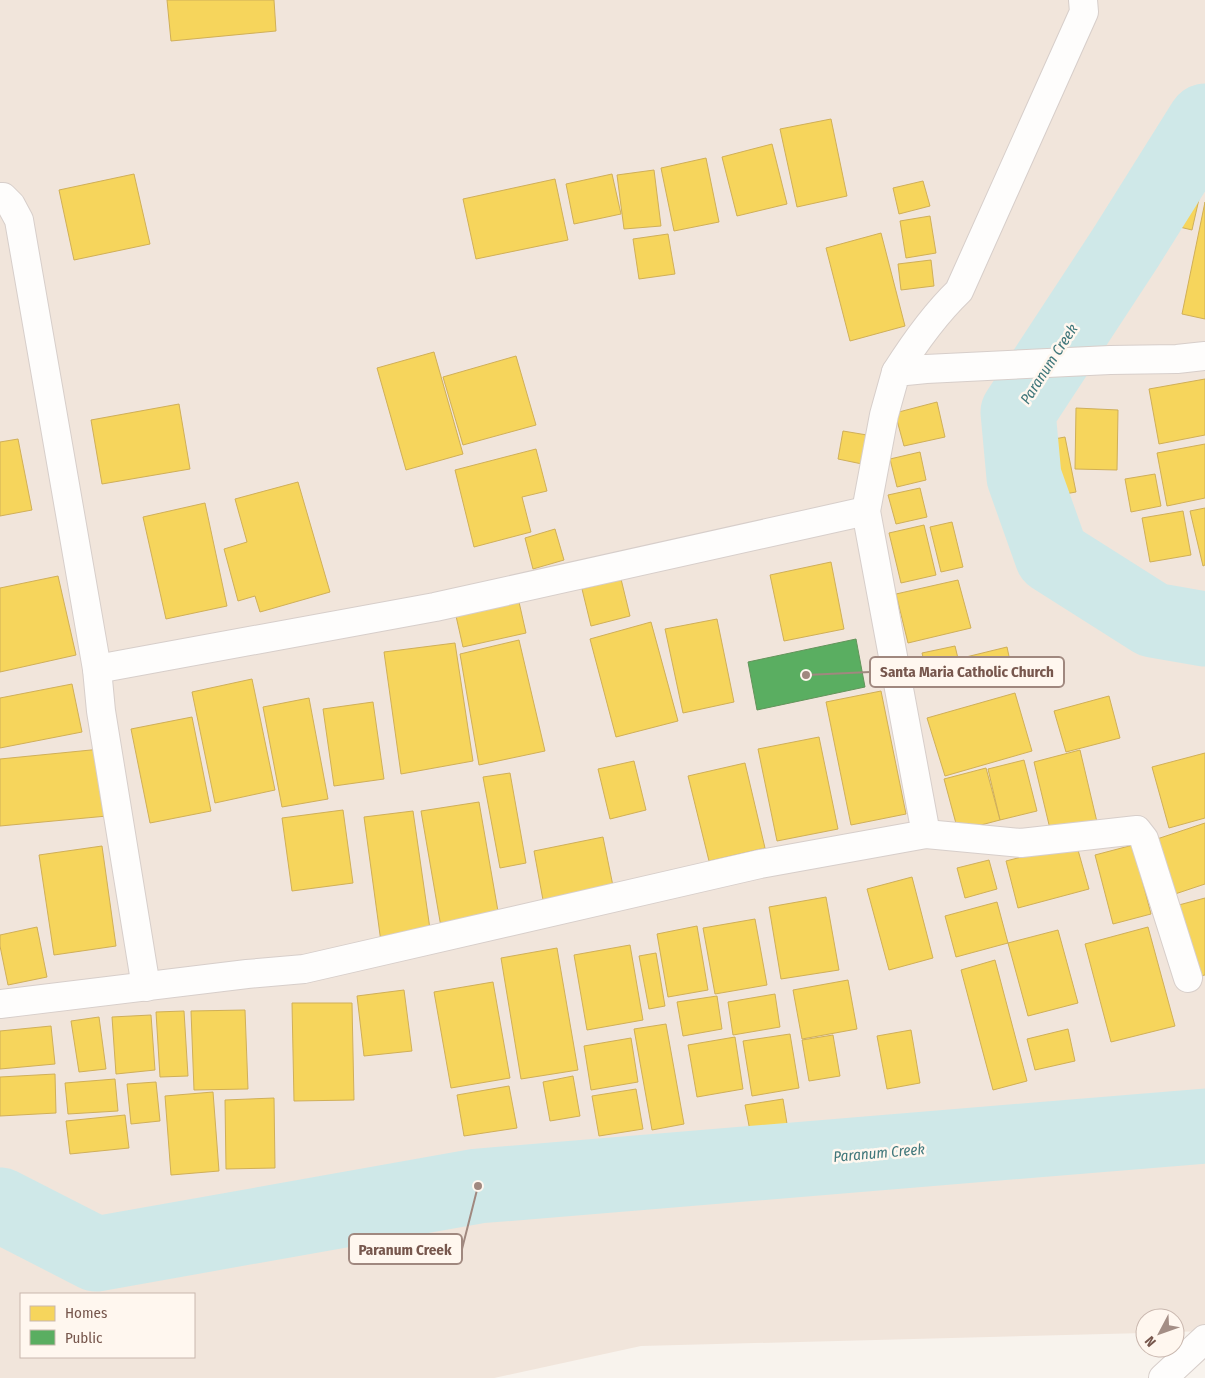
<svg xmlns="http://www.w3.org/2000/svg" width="1205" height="1378" font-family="'Fira Sans Condensed',sans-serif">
<rect width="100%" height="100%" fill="#f8f3ed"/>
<path fill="#f1e5db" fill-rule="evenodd" d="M0 0H1205V1331L1175 1332V1318H1145V1333L641 1346 494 1378H0ZM21 1294H194V1357H21Z"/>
<g fill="#f6d55c" stroke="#d0af58">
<polygon points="167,0 274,0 276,31 171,41"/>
<polygon points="831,119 847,196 797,207 780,129"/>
<polygon points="772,144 787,204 737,216 722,157"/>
<polygon points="706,158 719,222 674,231 661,168"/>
<polygon points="654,170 661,226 624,229 617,175"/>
<polygon points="134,174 150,244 74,260 59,190"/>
<polygon points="612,174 621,214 574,224 566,184"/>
<polygon points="555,179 568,240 476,259 463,199"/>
<polygon points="923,181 930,206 899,214 893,188"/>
<polygon points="1166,192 1199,199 1192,230 1159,222"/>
<polygon points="1205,202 1205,319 1182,314"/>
<polygon points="930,216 936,253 906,258 900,221"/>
<polygon points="881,233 905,326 850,341 826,248"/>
<polygon points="668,234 675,274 639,279 633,239"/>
<polygon points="931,260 934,286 901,290 898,264"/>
<polygon points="434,352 463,454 406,470 377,368"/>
<polygon points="516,356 536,425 463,445 443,377"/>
<polygon points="1205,379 1205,435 1159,444 1149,389"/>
<polygon points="937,402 945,437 904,446 895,413"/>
<polygon points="179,404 190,469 102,484 91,420"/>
<polygon points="1076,408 1118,410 1117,470 1075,469"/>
<polygon points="843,431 867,435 862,464 838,459"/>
<polygon points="1065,437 1076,492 1048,497 1038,442"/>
<polygon points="18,439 32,510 0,516 0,442"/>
<polygon points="1205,444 1205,498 1167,506 1157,453"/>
<polygon points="536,449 547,491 522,497 531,532 474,547 455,470"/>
<polygon points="920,452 926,480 897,487 890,459"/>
<polygon points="1155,474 1161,506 1131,512 1125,479"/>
<polygon points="298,482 330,592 260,612 255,596 238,601 224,549 247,542 235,499"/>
<polygon points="920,488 927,517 896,524 888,495"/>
<polygon points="205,503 227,606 166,619 143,517"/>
<polygon points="1205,508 1205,565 1203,566 1190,511"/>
<polygon points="1183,511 1191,555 1150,562 1142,518"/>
<polygon points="952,522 963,567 941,572 930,527"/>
<polygon points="924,525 936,575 901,583 889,533"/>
<polygon points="555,529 564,560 533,569 525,538"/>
<polygon points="831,562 844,629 784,641 770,575"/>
<polygon points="58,576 76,655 0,672 0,588"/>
<polygon points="621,579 630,616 591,626 582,589"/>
<polygon points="958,580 971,628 908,643 896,594"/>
<polygon points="519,602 526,633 463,647 456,616"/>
<polygon points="717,619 734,702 683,713 665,629"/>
<polygon points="651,622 678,721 616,737 590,639"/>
<polygon points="519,640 545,751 479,765 460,654"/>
<polygon points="455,643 473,761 401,774 384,652"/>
<polygon points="955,646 963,679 930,687 922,653"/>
<polygon points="1007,647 1013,675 973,685 966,657"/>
<polygon points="252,679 275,790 215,803 192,692"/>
<polygon points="72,684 82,732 0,748 0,698"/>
<polygon points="881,691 906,814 851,825 826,702"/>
<polygon points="1015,693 1032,751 945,776 927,718"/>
<polygon points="1109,696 1120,738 1066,752 1054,711"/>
<polygon points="309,698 328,799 282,807 263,707"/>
<polygon points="373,702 384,779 334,786 323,709"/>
<polygon points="192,717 211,811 150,823 131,729"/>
<polygon points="819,737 838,829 777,841 758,749"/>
<polygon points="101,749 107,816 0,826 0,759"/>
<polygon points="1080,750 1097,822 1051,833 1034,762"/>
<polygon points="1205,753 1205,818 1169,828 1152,767"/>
<polygon points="1024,760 1037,811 1000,820 988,769"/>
<polygon points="634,761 646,810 610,819 598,769"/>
<polygon points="745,763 765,848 709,861 688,776"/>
<polygon points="986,768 1000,820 958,831 944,779"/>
<polygon points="510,773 526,863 500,868 483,777"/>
<polygon points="479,802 499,917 441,927 421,811"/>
<polygon points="343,810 353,883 292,891 282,818"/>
<polygon points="413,811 431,936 381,942 364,817"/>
<polygon points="1205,823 1205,884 1175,894 1157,839"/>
<polygon points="603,837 613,886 543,900 534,851"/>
<polygon points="1076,843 1089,889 1018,908 1006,861"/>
<polygon points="1133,845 1151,914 1113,924 1095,855"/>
<polygon points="102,846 116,946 54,955 39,855"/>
<polygon points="989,860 997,889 965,898 957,868"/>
<polygon points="912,877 933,958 889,970 867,889"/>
<polygon points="826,897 839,970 781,979 769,907"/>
<polygon points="1205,898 1205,975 1195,977 1175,906"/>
<polygon points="997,902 1008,943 956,957 945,916"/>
<polygon points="755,919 767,985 715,994 703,928"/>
<polygon points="697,926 708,990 668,997 657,934"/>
<polygon points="37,927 47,977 8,985 0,946 0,935"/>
<polygon points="1148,927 1175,1026 1111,1042 1085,944"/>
<polygon points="1058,930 1078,1003 1028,1016 1008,943"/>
<polygon points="630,945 643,1020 587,1030 574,955"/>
<polygon points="557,948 578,1070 521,1079 501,958"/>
<polygon points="656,953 665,1006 649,1009 639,956"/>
<polygon points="995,960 1027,1081 993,1090 961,970"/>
<polygon points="848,980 857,1029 802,1039 793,990"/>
<polygon points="493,982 510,1078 451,1088 434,992"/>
<polygon points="404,990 412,1051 364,1056 357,996"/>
<polygon points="775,994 780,1027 733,1035 728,1002"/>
<polygon points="717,996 722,1029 683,1036 677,1002"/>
<polygon points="292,1003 352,1003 354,1100 294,1101"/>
<polygon points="245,1010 248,1089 194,1090 191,1011"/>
<polygon points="184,1011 188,1076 160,1077 156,1012"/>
<polygon points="151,1015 155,1070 116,1074 112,1017"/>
<polygon points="99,1017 106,1069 79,1072 71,1021"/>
<polygon points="666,1024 684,1124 652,1130 634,1029"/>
<polygon points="51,1026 55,1064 0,1069 0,1031"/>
<polygon points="1068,1029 1075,1061 1035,1070 1027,1039"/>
<polygon points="911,1030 920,1083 887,1089 877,1036"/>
<polygon points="790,1034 799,1088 752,1096 743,1041"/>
<polygon points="833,1035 840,1076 809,1081 802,1040"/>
<polygon points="735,1037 743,1089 697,1097 688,1045"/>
<polygon points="631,1038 638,1082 591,1090 584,1046"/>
<polygon points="55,1074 56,1113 0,1116 0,1077"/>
<polygon points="573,1076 580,1116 550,1121 543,1082"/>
<polygon points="115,1079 118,1111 68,1114 65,1083"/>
<polygon points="156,1082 160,1121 131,1124 127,1084"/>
<polygon points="509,1086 517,1128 464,1136 457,1095"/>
<polygon points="636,1089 643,1129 599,1136 592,1096"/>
<polygon points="213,1092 219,1171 171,1175 165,1096"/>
<polygon points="274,1098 275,1168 226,1169 225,1100"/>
<polygon points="783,1099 788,1130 751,1136 745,1105"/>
<polygon points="125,1115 129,1148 70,1154 66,1121"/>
</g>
<polygon fill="#5aae61" stroke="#63945b" points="856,639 865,687 757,710 748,662"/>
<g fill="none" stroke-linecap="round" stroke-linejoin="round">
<g stroke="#cfe8e8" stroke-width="75">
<polyline points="1205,121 1126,247 1018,412 1024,477 1052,556 1153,620 1205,629"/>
<polyline points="0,1205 96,1254 478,1186 1205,1126"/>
</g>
<defs>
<g id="minor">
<polyline points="0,197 3,197 11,205 19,220 97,669 101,711 146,987"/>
<path d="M896 372C915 342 934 315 959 291L1084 12 1083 0"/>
<polyline points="97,669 435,607 866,511"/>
<polyline points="926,834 1021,843 1137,830 1144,839 1188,978"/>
<polyline points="1163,1378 1205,1339"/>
</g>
<polyline id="tertiary" points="0,1004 247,974 304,969 760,864 926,834 866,511 884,415 896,372 926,369 1110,360 1177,359 1205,356"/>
</defs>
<use href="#minor" stroke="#d7ceca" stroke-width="30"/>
<use href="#tertiary" stroke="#d7ceca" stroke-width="30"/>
<use href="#minor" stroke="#fefdfc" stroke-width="28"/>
<use href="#tertiary" stroke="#fefdfc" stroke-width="28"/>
</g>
<g text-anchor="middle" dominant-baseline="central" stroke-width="5" stroke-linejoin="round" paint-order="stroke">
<g font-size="15" font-style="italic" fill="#40777b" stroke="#fff7ef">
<text transform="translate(1049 364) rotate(-57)">Paranum Creek</text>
<text transform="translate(879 1153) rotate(-5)">Paranum Creek</text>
</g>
</g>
<path fill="none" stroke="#a0887f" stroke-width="2" d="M806 675L870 672M478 1186L462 1249"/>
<g fill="#a0887f" stroke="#fff7ef" stroke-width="2">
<circle cx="806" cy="675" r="5"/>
<circle cx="478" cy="1186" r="5"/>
</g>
<g fill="#fff7ef" stroke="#a0887f" stroke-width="2">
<rect x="870" y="657" width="194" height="30" rx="5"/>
<rect x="349" y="1234" width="113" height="30" rx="5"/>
</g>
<g font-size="15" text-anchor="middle" font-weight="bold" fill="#77574d">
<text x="967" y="677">Santa Maria Catholic Church</text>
<text x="405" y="1255">Paranum Creek</text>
</g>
<rect x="20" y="1293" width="175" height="65" fill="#fff7ef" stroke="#c9b7ae"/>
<rect x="30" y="1306" width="25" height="15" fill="#f6d55c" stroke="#c9b7ae"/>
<text x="65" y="1318" font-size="15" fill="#77574d">Homes</text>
<rect x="30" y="1330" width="25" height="15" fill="#5aae61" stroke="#c9b7ae"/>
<text x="65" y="1343" font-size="15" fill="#77574d">Public</text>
<g transform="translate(1160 1333) rotate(229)"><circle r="24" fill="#fff7ef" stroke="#c9b7ae"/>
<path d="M0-4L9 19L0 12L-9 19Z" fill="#a48e85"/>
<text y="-8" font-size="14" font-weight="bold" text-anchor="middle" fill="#77574d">N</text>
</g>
</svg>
